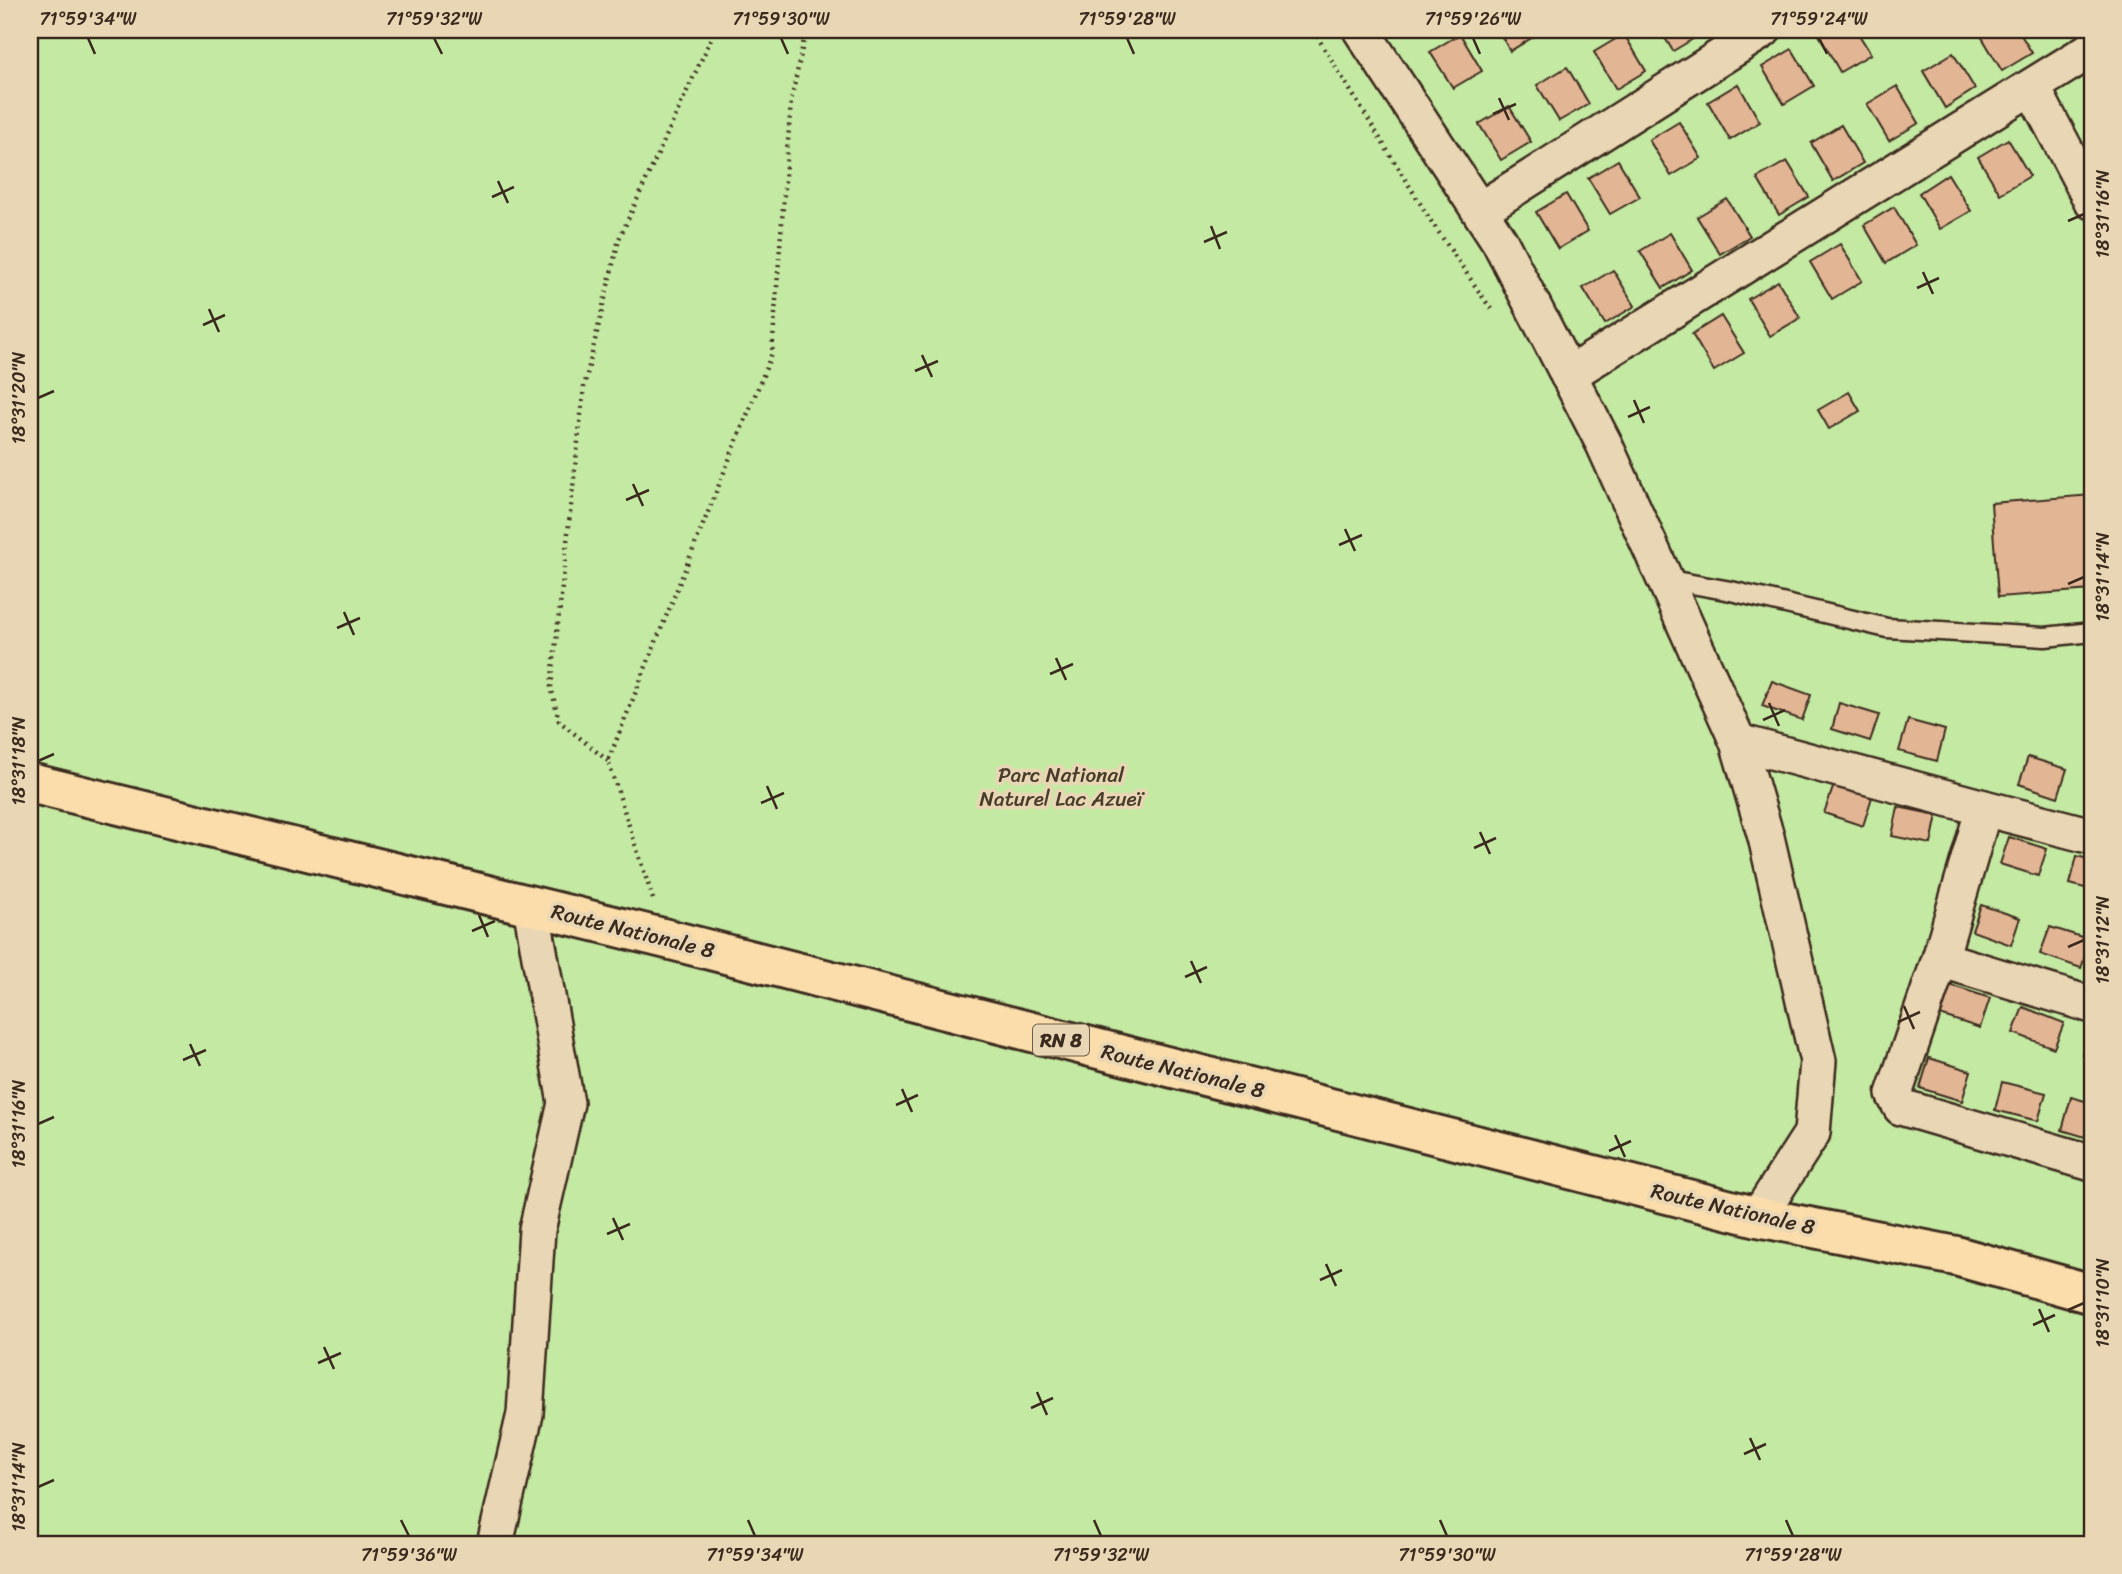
<svg xmlns="http://www.w3.org/2000/svg" width="2122" height="1574" font-family="Sriracha,sans-serif">
<rect width="100%" height="100%" fill="#e9d6b4"/>
<filter id="ink" filterUnits="userSpaceOnUse"><feTurbulence type="fractalNoise" baseFrequency=".0143" numOctaves="2"/><feDisplacementMap in="SourceGraphic" scale="14" xChannelSelector="R" yChannelSelector="G"/><feConvolveMatrix kernelMatrix="1 2 1 2 8 2 1 2 1" color-interpolation-filters="sRGB"/></filter>
<g filter="url(#ink)">
<rect fill="#c4e9a3" stroke="#808a60" stroke-width="2" x="30" y="30" width="2062" height="1514"/>
<g fill="#e2b694" stroke="#3b2a1e" stroke-width="2">
<polygon points="1498,30 1538,30 1540,33 1510,51"/>
<polygon points="1660,30 1701,30 1703,33 1673,51"/>
<polygon points="1828,30 1856,30 1871,54 1840,72 1819,35"/>
<polygon points="1987,30 2018,30 2032,53 2002,71 1980,34"/>
<polygon points="1460,34 1482,71 1453,88 1430,52"/>
<polygon points="1624,34 1646,71 1616,89 1594,52"/>
<polygon points="1792,49 1814,86 1784,104 1762,67"/>
<polygon points="1953,53 1975,89 1945,108 1923,71"/>
<polygon points="1567,67 1589,104 1559,121 1537,85"/>
<polygon points="1738,84 1760,122 1730,140 1708,102"/>
<polygon points="1897,86 1919,123 1889,141 1867,104"/>
<polygon points="1509,106 1531,142 1501,160 1479,124"/>
<polygon points="1679,122 1701,158 1671,176 1649,140"/>
<polygon points="1841,125 1863,163 1833,181 1811,143"/>
<polygon points="2008,139 2030,176 2000,194 1978,157"/>
<polygon points="1618,160 1640,197 1610,214 1588,178"/>
<polygon points="1787,161 1809,197 1779,215 1757,178"/>
<polygon points="1948,174 1971,211 1940,229 1919,193"/>
<polygon points="1566,194 1588,231 1558,249 1536,212"/>
<polygon points="1727,199 1750,236 1720,254 1697,217"/>
<polygon points="1894,207 1916,245 1886,263 1864,225"/>
<polygon points="1670,233 1692,270 1663,288 1640,251"/>
<polygon points="1840,244 1862,281 1832,299 1810,262"/>
<polygon points="1613,270 1635,306 1605,324 1583,288"/>
<polygon points="1778,281 1800,318 1770,336 1748,299"/>
<polygon points="1721,316 1744,353 1714,371 1692,334"/>
<polygon points="1849,392 1860,411 1829,429 1818,410"/>
<polygon points="2092,495 2092,590 1998,597 1991,503"/>
<polygon points="1772,681 1811,695 1802,720 1762,706"/>
<polygon points="1839,703 1879,715 1870,741 1832,729"/>
<polygon points="1908,720 1945,730 1937,761 1899,751"/>
<polygon points="2028,757 2067,769 2058,797 2019,784"/>
<polygon points="1834,785 1872,797 1863,826 1824,813"/>
<polygon points="1898,807 1937,815 1931,844 1892,836"/>
<polygon points="2009,837 2047,849 2038,876 2000,864"/>
<polygon points="2077,856 2092,860 2092,890 2070,884"/>
<polygon points="1981,905 2020,918 2011,945 1972,931"/>
<polygon points="2050,927 2091,940 2081,968 2040,954"/>
<polygon points="1950,985 1990,998 1980,1028 1940,1015"/>
<polygon points="2023,1007 2064,1023 2054,1048 2013,1033"/>
<polygon points="2090,1025 2092,1025 2092,1057 2082,1054"/>
<polygon points="1929,1058 1971,1071 1962,1101 1920,1088"/>
<polygon points="2002,1082 2046,1093 2038,1121 1995,1110"/>
<polygon points="2071,1097 2092,1103 2092,1139 2062,1130"/>
</g>
<g fill="none" stroke-linecap="round" stroke-linejoin="round">
<defs>
<polyline id="service" points="1664,579 1731,591 1887,628 2045,637 2092,632"/>
<g id="minor">
<polyline points="1361,30 1500,242 1604,444 1738,742 1766,837 1818,1061 1812,1133 1758,1217"/>
<polyline points="2032,87 2092,201"/>
<polyline points="1480,210 1763,30"/>
<polyline points="1568,375 2092,49"/>
<polyline points="1738,742 1984,808"/>
<polyline points="2092,836 1984,808 1940,959 1894,1094 1901,1107 2092,1163"/>
<polyline points="1940,959 2092,1005"/>
<polyline points="495,1544 525,1414 537,1230 566,1103 531,906"/>
</g>
<polyline id="primary" points="30,783 667,939 1758,1217 1956,1256 2092,1294"/>
</defs>
<use href="#service" stroke="#3b2a1e" stroke-width="23"/>
<use href="#minor" stroke="#3b2a1e" stroke-width="40"/>
<use href="#primary" stroke="#3b2a1e" stroke-width="44"/>
<g stroke="#3b2a1e" stroke-width="4.5" stroke-dasharray="2 5" stroke-linecap="butt">
<polyline points="1313,30 1431,221 1493,312"/>
<polyline points="608,761 559,721 551,687 584,387 619,239 715,30"/>
<polyline points="653,899 608,761 772,353 791,101 806,30"/>
</g>
<use href="#service" stroke="#e9d6b4" stroke-width="18"/>
<use href="#minor" stroke="#e9d6b4" stroke-width="35"/>
<use href="#primary" stroke="#faddab" stroke-width="38"/>
</g>
</g>
<path fill="none" stroke="#3b2a1e" stroke-width="2.5" d="M88 38 95 54M434 38 442 54M781 38 788 54M1127 38 1134 54M1473 38 1480 54M1819 38 1827 54M1499 98 1509 120M1493 114 1516 104M498 181 508 203M492 197 514 187M2068 221 2084 214M1211 226 1220 249M1204 242 1227 232M1923 272 1933 294M1917 288 1939 278M209 309 219 332M203 325 225 315M922 355 932 377M915 371 938 361M38 398 54 391M1634 400 1644 423M1628 417 1650 407M633 484 643 506M626 500 649 490M1345 529 1355 551M1339 545 1362 535M2068 584 2084 577M344 612 354 635M337 628 360 618M1056 658 1066 680M1050 674 1073 664M1769 703 1779 726M1763 720 1785 710M38 761 54 754M767 786 777 809M761 803 784 793M1480 832 1490 854M1474 848 1496 838M479 915 488 937M472 931 495 921M2068 947 2084 940M1191 961 1201 983M1185 977 1207 967M1904 1006 1914 1029M1898 1022 1920 1012M190 1044 200 1066M183 1060 206 1050M902 1089 912 1112M896 1105 918 1095M38 1124 54 1117M1615 1135 1625 1157M1609 1151 1631 1141M613 1218 623 1240M607 1234 630 1224M1326 1264 1336 1286M1320 1280 1342 1270M2039 1309 2049 1332M2068 1310 2084 1303M2033 1325 2055 1315M324 1347 334 1369M318 1363 341 1353M1037 1392 1047 1415M1031 1408 1053 1398M1750 1438 1760 1460M1744 1454 1766 1444M38 1487 54 1480M401 1520 409 1536M748 1520 755 1536M1094 1520 1101 1536M1440 1520 1447 1536M1786 1520 1793 1536"/>
<g text-anchor="middle" dominant-baseline="central" stroke-width="7" stroke-linejoin="round" paint-order="stroke">
<rect fill="#e9d6b4" stroke="#6f5e4b" stroke-width="2" x="1033" y="1024.5" width="56" height="31" rx="5"/>
<g font-size="19" font-weight="bold" fill="#3b2a1e">
<text x="1061" y="1040">RN 8</text>
</g>
<g font-size="21" fill="#493d2b" stroke="#e9d6b4">
<text x="1061" y="775">Parc National<tspan x="1061" dy="24">Naturel Lac Azueï</tspan></text>
</g>
<g font-size="21" fill="#3b2a1e" stroke="#e9d6b4">
<text transform="translate(633 931) rotate(14)">Route Nationale 8</text>
<text transform="translate(1183 1071) rotate(14)">Route Nationale 8</text>
<text transform="translate(1733 1209) rotate(13)">Route Nationale 8</text>
</g>
</g>
<rect width="2122" height="1574" fill="none" stroke="#e9d6b4" stroke-width="77"/>
<rect x="38" y="38" width="2046" height="1498" fill="none" stroke="#3b2a1e" stroke-width="2.5"/>
<g font-size="18" text-anchor="middle" fill="#3b2a1e">
<text x="88" y="25">71°59'34"W</text>
<text x="434" y="25">71°59'32"W</text>
<text x="781" y="25">71°59'30"W</text>
<text x="1127" y="25">71°59'28"W</text>
<text x="1473" y="25">71°59'26"W</text>
<text x="1819" y="25">71°59'24"W</text>
<text transform="translate(2103 214) rotate(-90)" y="6">18°31'16"N</text>
<text transform="translate(19 398) rotate(-90)" y="6">18°31'20"N</text>
<text transform="translate(2103 577) rotate(-90)" y="6">18°31'14"N</text>
<text transform="translate(19 761) rotate(-90)" y="6">18°31'18"N</text>
<text transform="translate(2103 940) rotate(-90)" y="6">18°31'12"N</text>
<text transform="translate(19 1124) rotate(-90)" y="6">18°31'16"N</text>
<text transform="translate(2103 1303) rotate(-90)" y="6">18°31'10"N</text>
<text transform="translate(19 1487) rotate(-90)" y="6">18°31'14"N</text>
<text x="409" y="1561">71°59'36"W</text>
<text x="755" y="1561">71°59'34"W</text>
<text x="1101" y="1561">71°59'32"W</text>
<text x="1447" y="1561">71°59'30"W</text>
<text x="1793" y="1561">71°59'28"W</text>
</g>
</svg>
